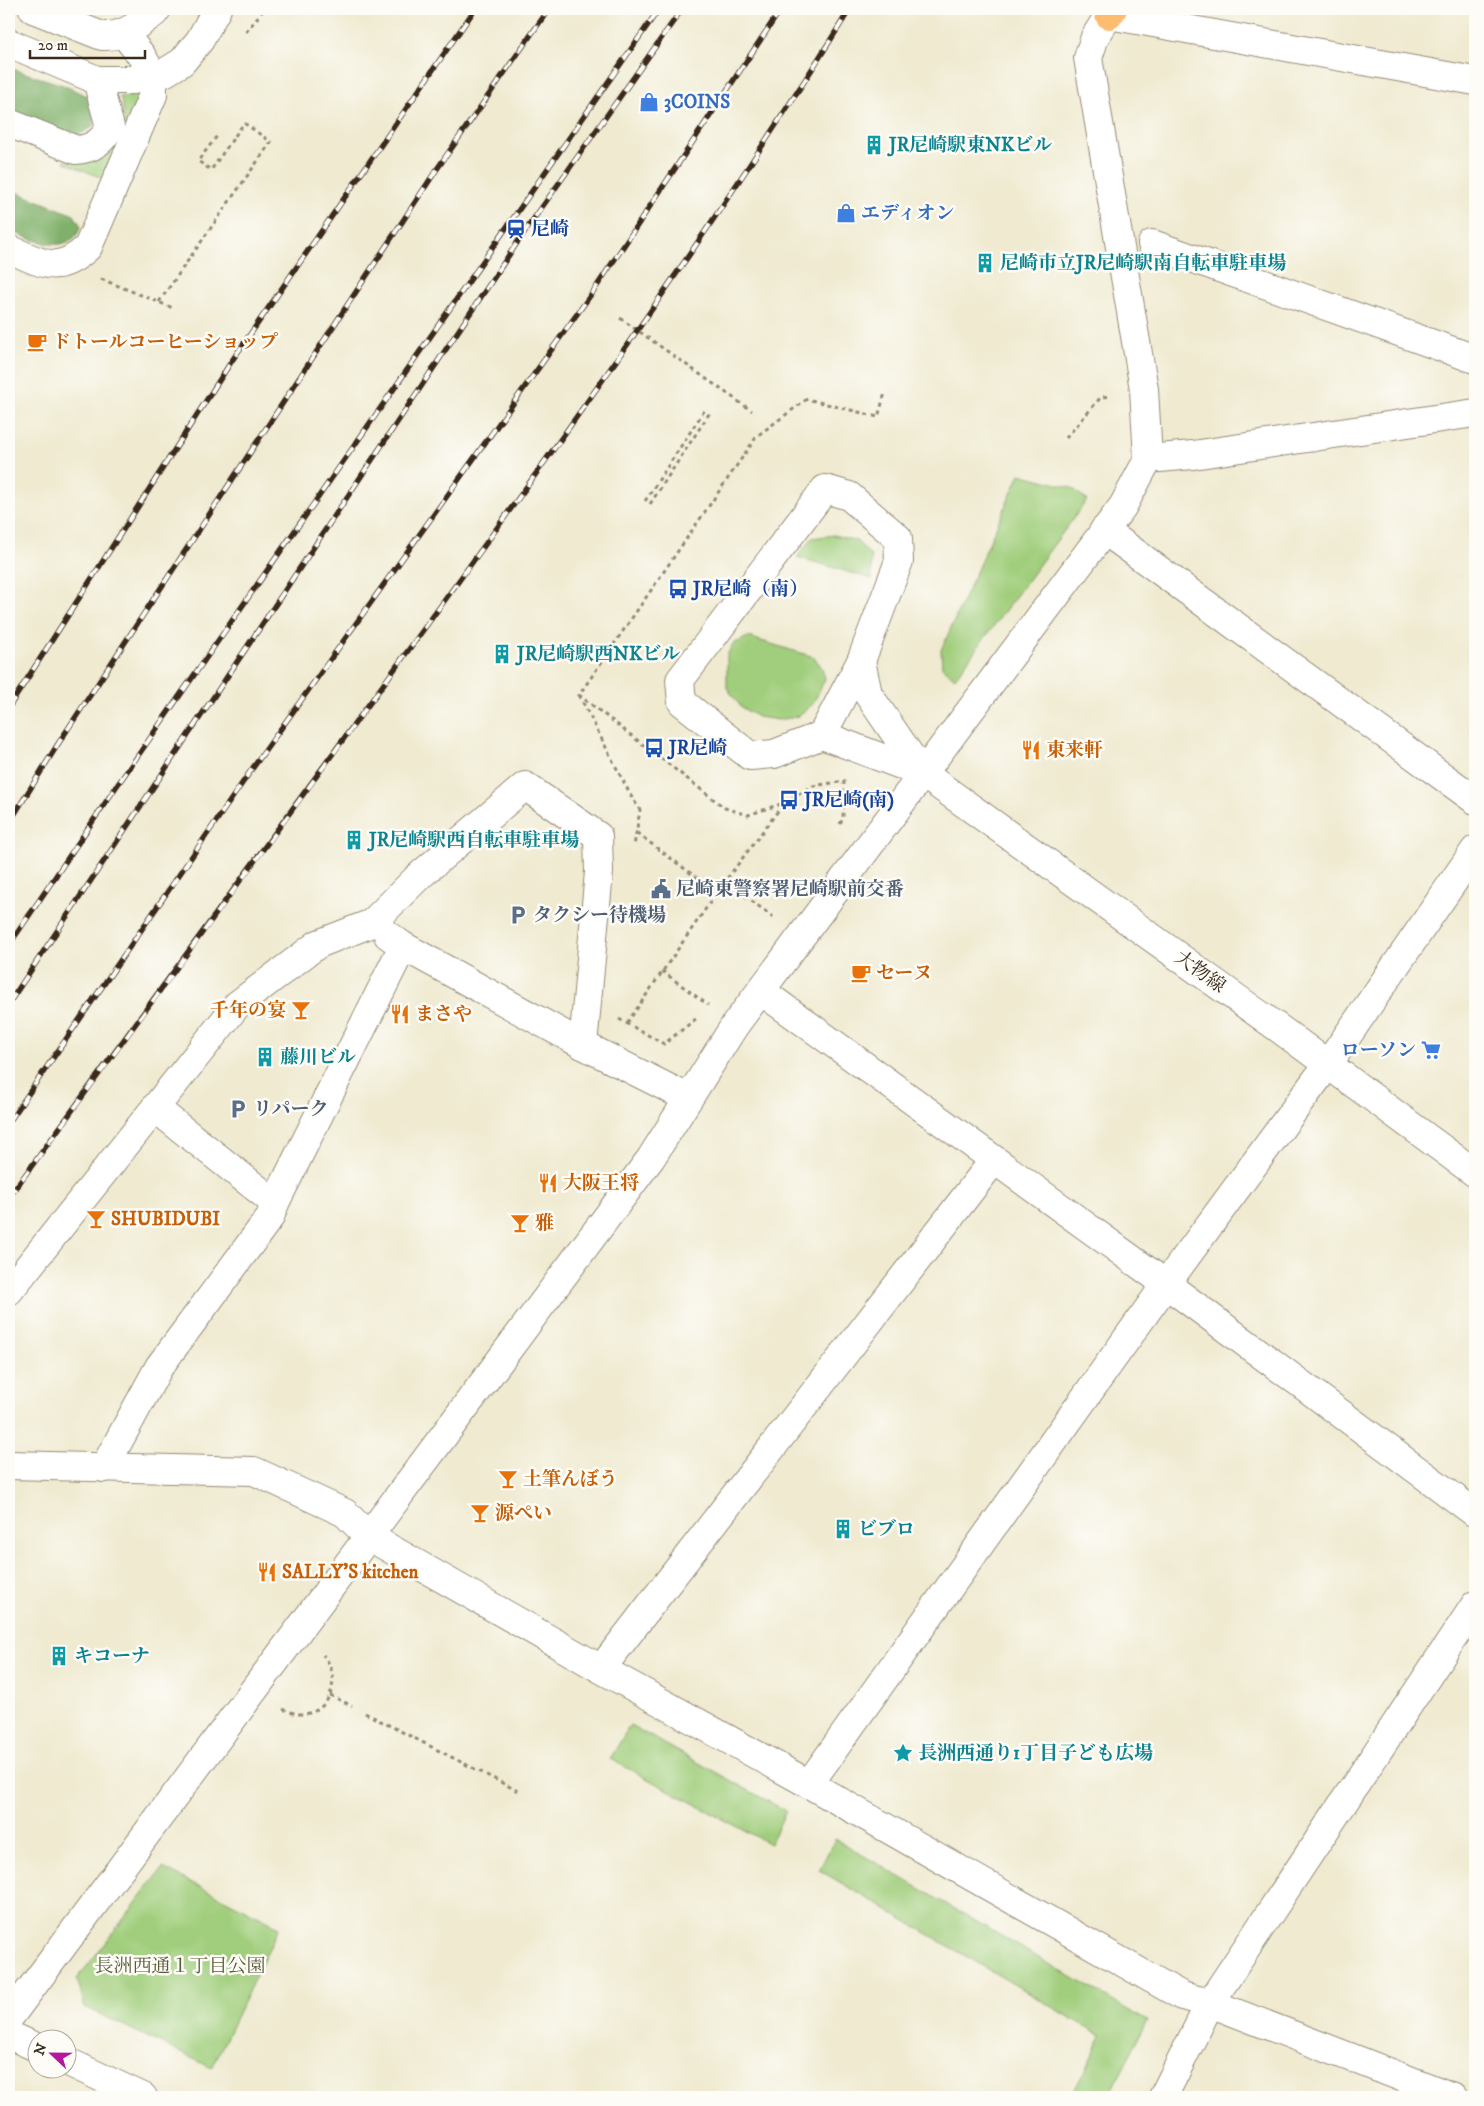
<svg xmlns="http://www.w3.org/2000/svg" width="1484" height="2106" font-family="'IM FELL DW Pica','Noto Serif JP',serif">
<rect width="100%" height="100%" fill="#fdfcf7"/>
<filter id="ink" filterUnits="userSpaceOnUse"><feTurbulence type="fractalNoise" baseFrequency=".02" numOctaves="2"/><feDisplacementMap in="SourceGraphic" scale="10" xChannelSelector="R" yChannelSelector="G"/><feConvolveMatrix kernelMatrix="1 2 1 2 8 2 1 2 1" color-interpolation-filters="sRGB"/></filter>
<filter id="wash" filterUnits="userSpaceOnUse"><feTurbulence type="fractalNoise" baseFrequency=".0096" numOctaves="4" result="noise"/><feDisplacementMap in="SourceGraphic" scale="20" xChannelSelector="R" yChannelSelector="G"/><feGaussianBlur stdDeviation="1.12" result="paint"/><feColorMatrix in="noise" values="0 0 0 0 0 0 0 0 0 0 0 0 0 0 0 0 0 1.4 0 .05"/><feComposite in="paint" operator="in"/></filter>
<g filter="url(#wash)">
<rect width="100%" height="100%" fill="#efead0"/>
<g fill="#a0ce7b" stroke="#6e7c4c">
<path d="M140 95 104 179 64 162 65 160C75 161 85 163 96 161 99 161 102 158 106 156 125 142 127 118 120 97Z"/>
<polygon points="1020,474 1072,488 1087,500 955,678 942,667 941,650"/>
<polygon points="834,535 857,541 871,556 872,579 797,557 812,538"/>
<polygon points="748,637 814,657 822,668 825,679 813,704 798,716 779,720 758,717 741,707 727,688 727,655 733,644"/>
<polygon points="630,1725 786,1811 770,1844 610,1759"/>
<polygon points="835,1839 1147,2021 1109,2097 1071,2097 1102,2036 819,1870"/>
<polygon points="163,1868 279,1927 212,2068 85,2007 77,1979"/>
</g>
<g fill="#80b16b" stroke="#5e6e44">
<polygon points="9,68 63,85 89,97 95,120 92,127 77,136 9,112"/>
<path d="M9 189 74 215 81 226C70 259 30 239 9 230Z"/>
</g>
</g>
<g filter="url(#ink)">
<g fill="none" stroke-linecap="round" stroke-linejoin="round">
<defs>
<g id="minor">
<path d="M33 9 102 36C124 37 137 25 154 13L157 9"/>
<polyline points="9,43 97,80 133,80 164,73 182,62 200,40 217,9"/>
<path d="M9 123 76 150C93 149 103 141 110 127L97 80"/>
<polyline points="1152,244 1475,359"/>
<path d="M9 249C43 263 57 276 88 247L153 95V75L141 55 124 34"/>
<polyline points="1148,459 1193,455 1475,413"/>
<polyline points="1104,530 1475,800"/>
<polyline points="822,735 861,661"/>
<polyline points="922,773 868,694 861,661 899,561 898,538 849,496 825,489 680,680 682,702 750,756 774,754 822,735 922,773 1288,1035 1475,1173"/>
<polyline points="388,935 403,946 583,1045 688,1098"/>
<polyline points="761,991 1166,1284 1475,1513"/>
<polyline points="155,1108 275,1203"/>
<polyline points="9,1291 237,1005 318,944 372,923 417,878 525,786 598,836 599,872 583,1045"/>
<polyline points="9,1465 254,1471 345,1513 368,1536 601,1669 809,1784 1182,1996 1210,2003 1453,2097"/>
<polyline points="104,1468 159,1367 270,1217 275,1203 403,946"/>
<polyline points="601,1669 994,1160"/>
<polyline points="809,1784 1166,1284 1328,1064 1475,850"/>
<polyline points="9,2018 651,1158 735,1025 1123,506 1148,459 1144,389 1088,58 1095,37 1109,15 1475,81"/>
<polyline points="9,2035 38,2048"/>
<polyline points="68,2062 143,2097"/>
<polyline points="1163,2097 1210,2003 1475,1605"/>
</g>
<polyline id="major" points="1109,15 1113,9"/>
</defs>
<use href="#minor" stroke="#958a77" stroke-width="30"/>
<use href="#major" stroke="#958a77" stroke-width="30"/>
<g stroke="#958a77" stroke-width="3" stroke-dasharray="4 4" stroke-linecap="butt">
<polyline points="246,32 264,9"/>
<polyline points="101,279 173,308"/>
<polyline points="159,302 271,142 244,123 211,170 198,161 217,136"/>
<polyline points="620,318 752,411"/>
<polyline points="1066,438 1101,397 1111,396"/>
<polyline points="645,501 706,408"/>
<polyline points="650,504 711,411"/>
<polyline points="579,695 631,796 640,810 634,846"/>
<polyline points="840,824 843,819 844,781 813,786 784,803 748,815 725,808 579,695 757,436 807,399 878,417 885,393"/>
<polyline points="637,833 709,887 737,890 773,917"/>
<polyline points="662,971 708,1005"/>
<polyline points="619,1019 664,1044 697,1018"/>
<polyline points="627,1023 720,888 784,803"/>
<polyline points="330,1695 352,1706"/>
<path d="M283 1709C287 1711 293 1713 298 1714 331 1716 343 1677 323 1655"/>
<polyline points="365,1713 518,1791"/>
</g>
<use href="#minor" stroke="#fff" stroke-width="28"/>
<use href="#major" stroke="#fdbc6f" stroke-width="28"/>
<defs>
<g id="rail">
<polyline points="9,707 231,362 475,9"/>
<polyline points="9,823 58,744 437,169 549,9"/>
<polyline points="9,945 116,787 659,9"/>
<polyline points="9,1003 523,234 682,9"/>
<polyline points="9,1122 252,769 597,286 781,9"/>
<path d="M9 1197C133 1028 257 859 380 689 543 466 704 243 850 9"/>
</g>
</defs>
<use href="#rail" stroke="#3b2a1e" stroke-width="5.5"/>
<use href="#rail" stroke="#fdfcf7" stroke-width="4" stroke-dasharray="11" stroke-linecap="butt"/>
</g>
</g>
<defs>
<symbol id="shop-bare" viewBox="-9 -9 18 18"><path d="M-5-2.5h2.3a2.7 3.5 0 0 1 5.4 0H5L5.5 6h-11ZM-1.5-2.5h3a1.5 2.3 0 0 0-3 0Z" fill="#3f7fe0" stroke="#fdfcf7" stroke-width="2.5" paint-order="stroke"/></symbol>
<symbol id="building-bare" viewBox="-9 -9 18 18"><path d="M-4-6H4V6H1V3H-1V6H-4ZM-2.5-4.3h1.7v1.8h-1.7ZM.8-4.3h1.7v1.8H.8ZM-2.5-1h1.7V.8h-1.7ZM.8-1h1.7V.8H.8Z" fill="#0f9aa8" stroke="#fdfcf7" stroke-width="2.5" paint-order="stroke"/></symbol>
<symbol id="station-bare" viewBox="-9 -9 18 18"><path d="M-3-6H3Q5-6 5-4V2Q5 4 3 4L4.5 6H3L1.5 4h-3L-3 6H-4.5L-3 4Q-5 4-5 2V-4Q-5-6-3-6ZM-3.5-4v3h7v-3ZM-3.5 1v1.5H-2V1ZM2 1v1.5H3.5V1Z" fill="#1a4fb4" stroke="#fdfcf7" stroke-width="2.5" paint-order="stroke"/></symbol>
<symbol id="cafe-bare" viewBox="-9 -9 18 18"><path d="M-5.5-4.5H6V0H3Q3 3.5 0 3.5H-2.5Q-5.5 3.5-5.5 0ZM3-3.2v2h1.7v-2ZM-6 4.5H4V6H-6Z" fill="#e8710a" stroke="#fdfcf7" stroke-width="2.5" paint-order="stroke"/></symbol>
<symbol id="bus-bare" viewBox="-9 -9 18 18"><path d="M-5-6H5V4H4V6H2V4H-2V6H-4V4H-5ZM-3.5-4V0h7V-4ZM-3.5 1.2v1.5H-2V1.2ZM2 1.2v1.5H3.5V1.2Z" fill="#1a4fb4" stroke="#fdfcf7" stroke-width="2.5" paint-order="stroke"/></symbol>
<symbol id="restaurant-bare" viewBox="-9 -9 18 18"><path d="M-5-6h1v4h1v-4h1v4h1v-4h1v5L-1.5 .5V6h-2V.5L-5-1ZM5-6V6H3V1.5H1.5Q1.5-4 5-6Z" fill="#e8710a" stroke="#fdfcf7" stroke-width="2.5" paint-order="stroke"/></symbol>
<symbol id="civic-bare" viewBox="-9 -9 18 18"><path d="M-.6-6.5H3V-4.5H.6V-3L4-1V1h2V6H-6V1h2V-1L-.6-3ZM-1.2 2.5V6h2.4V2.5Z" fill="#5c6f8a" stroke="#fdfcf7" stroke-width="2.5" paint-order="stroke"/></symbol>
<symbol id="parking-bare" viewBox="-9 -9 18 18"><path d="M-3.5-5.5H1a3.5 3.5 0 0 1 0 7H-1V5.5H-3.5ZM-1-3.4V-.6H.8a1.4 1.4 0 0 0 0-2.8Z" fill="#5c6f8a" stroke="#fdfcf7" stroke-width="2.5" paint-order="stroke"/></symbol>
<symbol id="bar-bare" viewBox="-9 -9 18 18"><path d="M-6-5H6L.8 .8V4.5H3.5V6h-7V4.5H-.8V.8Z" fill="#e8710a" stroke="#fdfcf7" stroke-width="2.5" paint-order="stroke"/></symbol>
<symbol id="supermarket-bare" viewBox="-9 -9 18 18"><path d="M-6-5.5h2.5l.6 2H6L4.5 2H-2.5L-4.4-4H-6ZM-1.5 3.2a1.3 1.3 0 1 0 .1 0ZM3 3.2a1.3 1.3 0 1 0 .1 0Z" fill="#3f7fe0" stroke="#fdfcf7" stroke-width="2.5" paint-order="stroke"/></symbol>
<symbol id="sight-bare" viewBox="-9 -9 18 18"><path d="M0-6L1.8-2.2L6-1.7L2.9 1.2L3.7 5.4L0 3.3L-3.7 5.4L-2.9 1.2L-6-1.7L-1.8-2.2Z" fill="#0f9aa8" stroke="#fdfcf7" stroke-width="2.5" paint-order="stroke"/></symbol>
</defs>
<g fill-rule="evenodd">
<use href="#shop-bare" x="635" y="88" width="28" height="28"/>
<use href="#building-bare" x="860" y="131" width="28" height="28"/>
<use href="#shop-bare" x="832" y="199" width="28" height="28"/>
<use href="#station-bare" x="502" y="215" width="28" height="28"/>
<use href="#building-bare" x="971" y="249" width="28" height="28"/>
<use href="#cafe-bare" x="23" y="328" width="28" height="28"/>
<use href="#bus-bare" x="664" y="575" width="28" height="28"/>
<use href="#building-bare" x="488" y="640" width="28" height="28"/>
<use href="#bus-bare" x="640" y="734" width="28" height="28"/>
<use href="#restaurant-bare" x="1017" y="736" width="28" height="28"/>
<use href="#bus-bare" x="775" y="786" width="28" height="28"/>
<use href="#building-bare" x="340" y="826" width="28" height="28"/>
<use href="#civic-bare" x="647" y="875" width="28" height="28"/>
<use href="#parking-bare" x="504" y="901" width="28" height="28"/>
<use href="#cafe-bare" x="847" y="959" width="28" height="28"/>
<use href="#bar-bare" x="287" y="996" width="28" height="28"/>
<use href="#restaurant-bare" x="386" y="1000" width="28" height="28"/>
<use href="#supermarket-bare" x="1417" y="1036" width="28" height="28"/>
<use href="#building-bare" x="251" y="1043" width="28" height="28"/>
<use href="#parking-bare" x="224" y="1095" width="28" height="28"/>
<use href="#restaurant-bare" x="534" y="1169" width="28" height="28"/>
<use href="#bar-bare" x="82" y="1205" width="28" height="28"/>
<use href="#bar-bare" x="506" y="1209" width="28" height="28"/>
<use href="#bar-bare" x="494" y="1465" width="28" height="28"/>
<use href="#bar-bare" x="466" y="1499" width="28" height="28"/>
<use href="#building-bare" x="829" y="1515" width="28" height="28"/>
<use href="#restaurant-bare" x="253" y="1558" width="28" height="28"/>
<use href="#building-bare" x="45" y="1642" width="28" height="28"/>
<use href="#sight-bare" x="889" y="1739" width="28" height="28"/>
</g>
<g text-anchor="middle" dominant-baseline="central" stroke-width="5" stroke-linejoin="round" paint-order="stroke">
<g font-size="19" font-weight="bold" fill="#366cbe" stroke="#fdfcf7" text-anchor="start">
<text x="664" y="102">3COINS</text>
<text x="861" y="213">エディオン</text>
<text x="1416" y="1050" text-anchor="end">ローソン</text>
</g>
<g font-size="19" font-weight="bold" fill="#0d838f" stroke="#fdfcf7" text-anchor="start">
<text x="889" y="145">JR尼崎駅東NKビル</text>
<text x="1000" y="263">尼崎市立JR尼崎駅南自転車駐車場</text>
<text x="517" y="654">JR尼崎駅西NKビル</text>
<text x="369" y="840">JR尼崎駅西自転車駐車場</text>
<text x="280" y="1057">藤川ビル</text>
<text x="858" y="1529">ビブロ</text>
<text x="74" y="1656">キコーナ</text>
<text x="918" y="1753">長洲西通り1丁目子ども広場</text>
</g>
<g font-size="19" font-weight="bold" fill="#164399" stroke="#fdfcf7" text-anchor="start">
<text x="531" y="229">尼崎</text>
<text x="693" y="589">JR尼崎（南）</text>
<text x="669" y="748">JR尼崎</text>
<text x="804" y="800">JR尼崎(南)</text>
</g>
<g font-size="19" font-weight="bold" fill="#c56008" stroke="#fdfcf7" text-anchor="start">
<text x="52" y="342">ドトールコーヒーショップ</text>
<text x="1046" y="750">東来軒</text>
<text x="876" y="973">セーヌ</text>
<text x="286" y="1010" text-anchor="end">千年の宴</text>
<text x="415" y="1014">まさや</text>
<text x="563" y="1183">大阪王将</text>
<text x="111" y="1219">SHUBIDUBI</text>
<text x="535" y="1223">雅</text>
<text x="523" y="1479">土筆んぼう</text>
<text x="495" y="1513">源ぺい</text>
<text x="282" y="1572">SALLY'S kitchen</text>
</g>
<g font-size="19" font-weight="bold" fill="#4e5e75" stroke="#fdfcf7" text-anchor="start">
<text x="676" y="889">尼崎東警察署尼崎駅前交番</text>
<text x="533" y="915">タクシー待機場</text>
<text x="253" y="1109">リパーク</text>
</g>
<g font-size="19" fill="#3b2a1e" stroke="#fdfcf7">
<text transform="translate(1200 972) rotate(36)">大物線</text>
</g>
<g font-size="19" fill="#595b3a" stroke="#fdfcf7">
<text x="180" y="1966">長洲西通１丁目公園</text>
</g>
</g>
<rect width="1484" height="2106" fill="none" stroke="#fdfcf7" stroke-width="30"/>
<g transform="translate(52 2054) rotate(292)"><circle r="24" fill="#fdfcf7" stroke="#afa8a0"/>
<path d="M0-4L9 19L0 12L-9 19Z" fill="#b5179e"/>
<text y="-8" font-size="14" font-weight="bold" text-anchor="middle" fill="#3b2a1e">N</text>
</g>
<path d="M30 50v8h115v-8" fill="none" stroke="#3b2a1e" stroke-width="2.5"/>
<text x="38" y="50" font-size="15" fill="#3b2a1e" stroke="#fdfcf7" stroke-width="4" paint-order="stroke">20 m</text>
</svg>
